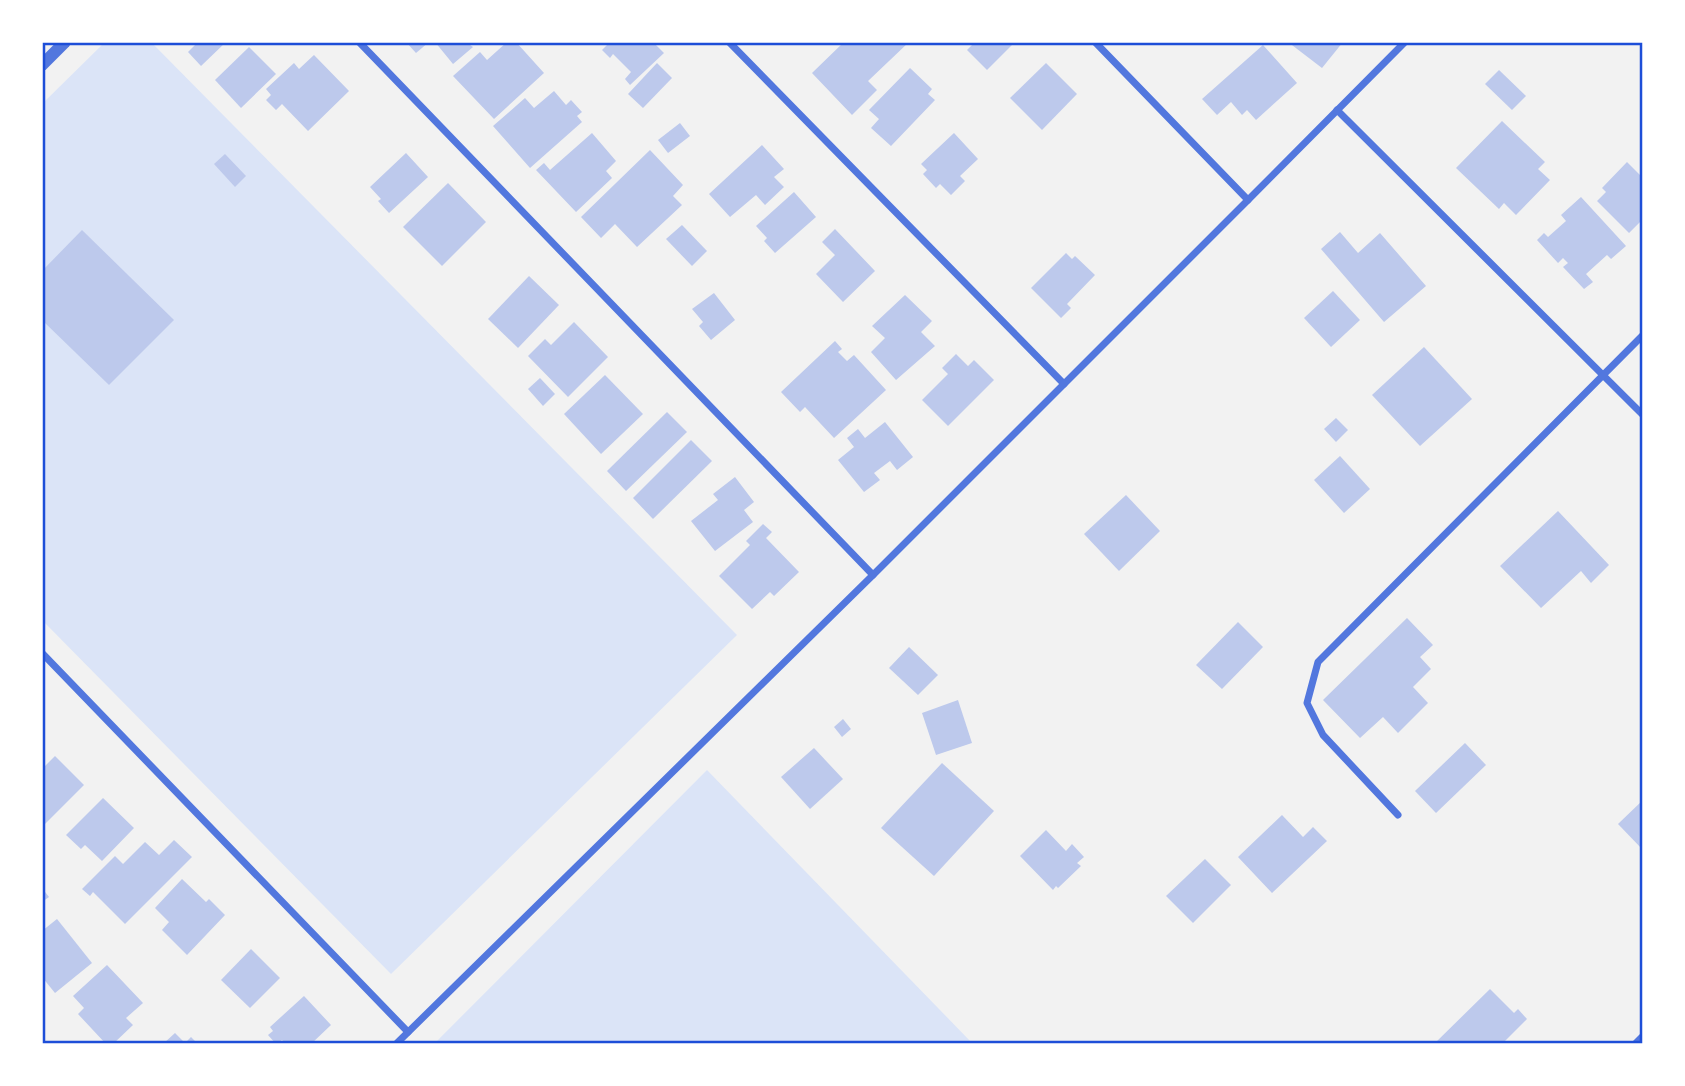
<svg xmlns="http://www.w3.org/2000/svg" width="1685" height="1086" font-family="Rubik,sans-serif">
<rect width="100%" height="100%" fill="#f2f2f2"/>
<g fill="#dbe4f7">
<polygon points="105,42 151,42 737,635 391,974 42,620 42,104"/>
<polygon points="707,770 973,1044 434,1044"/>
</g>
<g fill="#bdc9ec">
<polygon points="198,42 226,42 201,66 188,52"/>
<polygon points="406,42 429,42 416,53"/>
<polygon points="435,42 473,42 470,45 473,47 453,64"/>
<polygon points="507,42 516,42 544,73 494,119 453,76 480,52 487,60"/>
<polygon points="610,42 653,42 664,53 630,85 625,79 631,72 613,54 610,58 602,50"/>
<polygon points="844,42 909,42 868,81 877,90 852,115 812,73"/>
<polygon points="975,42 1015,42 987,70 967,50"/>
<polygon points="1288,42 1343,42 1322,68"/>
<polygon points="1263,45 1297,83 1256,120 1247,110 1242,115 1231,102 1217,115 1202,99"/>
<polygon points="249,47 276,74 241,108 215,80"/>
<polygon points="314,55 349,91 308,131 282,104 276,110 266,100 271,95 266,89 294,63 299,69"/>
<polygon points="657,63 672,78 643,108 628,94"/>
<polygon points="1046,63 1077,94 1042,130 1010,98"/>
<polygon points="910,68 932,89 928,94 935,100 891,146 871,128 879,119 869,110"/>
<polygon points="1499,70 1526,96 1512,110 1485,84"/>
<polygon points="554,91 566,105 571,100 582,112 577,116 582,122 530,168 493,126 525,98 534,108"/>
<polygon points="1502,121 1545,162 1538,169 1550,180 1516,215 1504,203 1499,209 1456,168"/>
<polygon points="680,123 690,136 668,153 658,140"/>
<polygon points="592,133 616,161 606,171 612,178 576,212 536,170 544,163 550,170"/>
<polygon points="954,133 978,159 960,176 965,181 951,195 940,184 936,188 923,174 927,170 921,164"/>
<polygon points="762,145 784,169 774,177 784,187 765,205 756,195 730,217 709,194"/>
<polygon points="650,150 683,185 673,196 682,205 637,247 615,224 601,238 581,217"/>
<polygon points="406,153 428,177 389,213 378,201 381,199 370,187"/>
<polygon points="225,154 246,176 235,187 214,164"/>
<polygon points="1627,162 1643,178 1643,223 1641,221 1629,233 1597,201 1606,192 1602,188"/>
<polygon points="448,183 486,222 442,266 403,227"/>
<polygon points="794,192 816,217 775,253 764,241 767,238 756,226"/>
<polygon points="1581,197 1626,246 1611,259 1607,255 1586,274 1593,282 1584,289 1563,267 1568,263 1563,258 1558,263 1537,240 1544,233 1548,237 1566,221 1561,215"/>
<polygon points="682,225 707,251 692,266 666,239"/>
<polygon points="835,229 875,271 843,302 816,274 835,255 822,242"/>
<polygon points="82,230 174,320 109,385 42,320 42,271"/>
<polygon points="1340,232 1358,253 1380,233 1426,286 1384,322 1321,249"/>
<polygon points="1066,253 1072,259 1075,256 1095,275 1067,304 1071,308 1061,318 1031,288"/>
<polygon points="529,276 559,305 518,348 488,319"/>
<polygon points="1333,291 1360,320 1331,347 1304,318"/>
<polygon points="714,293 735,320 711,340 699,326 703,322 692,309"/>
<polygon points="905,295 932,321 921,332 935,346 896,380 871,352 885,338 872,326"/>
<polygon points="574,322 608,357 568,397 528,356 545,339 551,345"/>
<polygon points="835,341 842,349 838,352 847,361 854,355 886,390 834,438 805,407 800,412 781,392"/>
<polygon points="1424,347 1472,399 1420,446 1372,395"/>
<polygon points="956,354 968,366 974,360 994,380 948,426 922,400 948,374 942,368"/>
<polygon points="605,375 643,414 601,454 564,414"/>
<polygon points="540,378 555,394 543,406 528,389"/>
<polygon points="667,412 687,432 626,491 607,471"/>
<polygon points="1336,418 1348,430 1336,442 1324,429"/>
<polygon points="885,422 913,457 897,470 890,461 874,473 880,480 864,492 838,460 854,447 847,438 858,429 865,438"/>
<polygon points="691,440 712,461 653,519 633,498"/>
<polygon points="1340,456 1370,489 1344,513 1314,480"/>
<polygon points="735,477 754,502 744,510 753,522 715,551 691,521 718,500 713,494"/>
<polygon points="1126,495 1160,531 1119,571 1084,534"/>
<polygon points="1558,511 1609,565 1591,583 1581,571 1541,608 1500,566"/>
<polygon points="763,524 772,532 766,538 799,572 774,596 770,592 752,609 719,576 750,545 746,541"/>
<polygon points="1407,618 1433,645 1420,657 1431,669 1413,687 1428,703 1398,733 1383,717 1360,738 1323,700"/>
<polygon points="1238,622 1263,647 1222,689 1196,665"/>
<polygon points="909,647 938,675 918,695 889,668"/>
<polygon points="958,700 972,743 936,755 922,713"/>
<polygon points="843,719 851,729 842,737 834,727"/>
<polygon points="1465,743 1486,765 1436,813 1415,791"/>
<polygon points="814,748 843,779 810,809 781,777"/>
<polygon points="55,756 84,785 42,827 42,769"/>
<polygon points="942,763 994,811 934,876 881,828"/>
<polygon points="103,798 134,828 102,861 85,845 81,849 66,835"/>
<polygon points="1643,800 1643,850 1618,824"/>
<polygon points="1282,815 1303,837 1313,827 1327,841 1272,893 1238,857"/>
<polygon points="1046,830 1066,851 1072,844 1084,857 1077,863 1081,866 1058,888 1056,886 1053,890 1020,856"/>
<polygon points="174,840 192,857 125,924 93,892 90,896 82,889 115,856 123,864 145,842 159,855"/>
<polygon points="1205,859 1231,885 1193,923 1166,896"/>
<polygon points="182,879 206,902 209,899 225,915 187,955 162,930 169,922 155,908"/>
<polygon points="42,888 49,897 42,902"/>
<polygon points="57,919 92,963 55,993 42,977 42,931"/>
<polygon points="251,949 280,978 250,1008 221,980"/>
<polygon points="107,965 143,1003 126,1018 133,1025 113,1044 106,1044 78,1014 84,1008 73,996"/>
<polygon points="1490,989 1514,1013 1518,1009 1527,1019 1502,1044 1434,1044"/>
<polygon points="304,996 331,1025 311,1044 286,1044 282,1040 276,1044 268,1035 273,1031 270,1027"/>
<polygon points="175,1033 185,1043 191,1037 198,1044 163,1044"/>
</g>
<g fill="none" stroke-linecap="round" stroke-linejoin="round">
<g stroke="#5277de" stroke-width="7">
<polyline points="359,42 873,575"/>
<polyline points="729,42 1064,384"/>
<polyline points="1095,42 1248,200"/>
<polyline points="1337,110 1643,415"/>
<polyline points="42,653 408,1032"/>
<polyline points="1398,815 1323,735 1307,703 1318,662 1643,335"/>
<polyline points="396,1044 873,575 1248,200 1405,42"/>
<polyline points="1635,1044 1643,1036"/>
</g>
<polyline stroke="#5277de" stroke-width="12" points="42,65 65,42"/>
</g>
<rect width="1685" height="1086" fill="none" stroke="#ffffff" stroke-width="88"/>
<rect x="44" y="44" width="1597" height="998" fill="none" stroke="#1d4ed8" stroke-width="2.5"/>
</svg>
